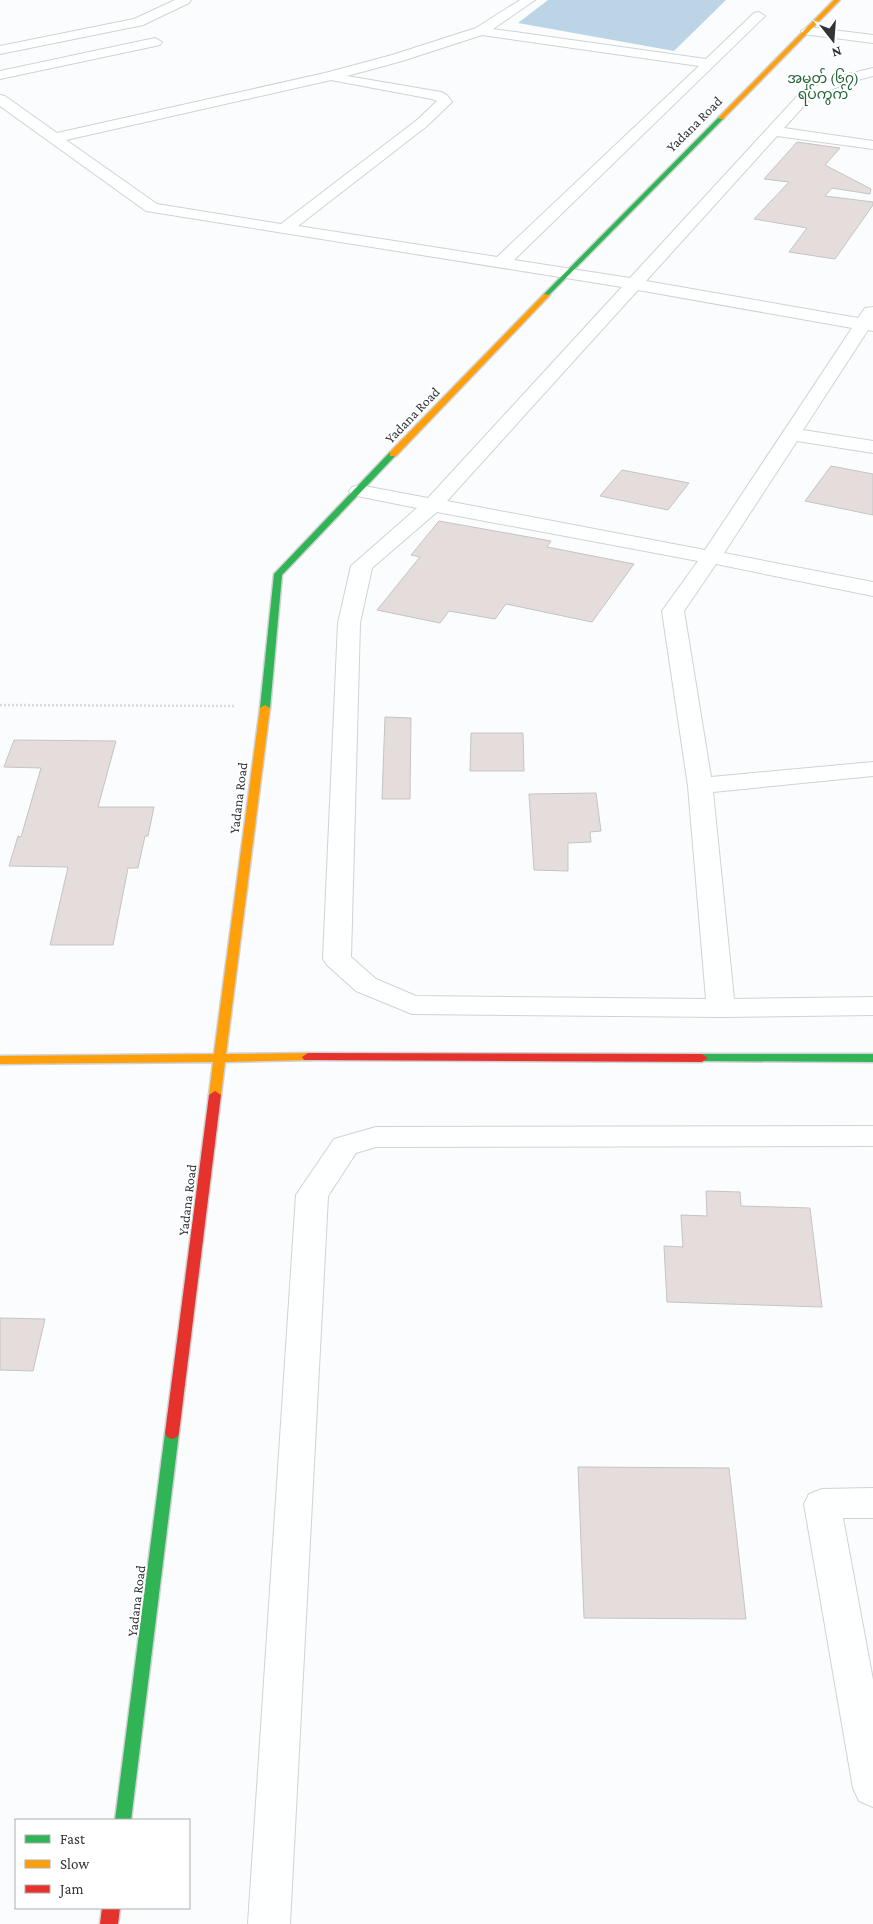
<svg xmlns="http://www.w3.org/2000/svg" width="873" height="1924" font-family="'Crimson Pro','Noto Sans Myanmar',serif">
<rect width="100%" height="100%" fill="#fafcfe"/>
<polygon fill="#bcd5e6" points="548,0 726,0 674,51 518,23"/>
<g fill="#e5dddc" stroke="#c5c4c4">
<polygon points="797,142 840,148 825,165 871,189 870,194 832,188 825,196 873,202 873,205 835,259 789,252 807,228 754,219 789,182 764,179"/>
<polygon points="831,466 873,474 873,515 805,501"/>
<polygon points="622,470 689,483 668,510 600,496"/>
<polygon points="439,521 551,541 547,547 634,564 592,622 506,604 495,619 449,611 440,623 377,610 420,557 411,555"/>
<polygon points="385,717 411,718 410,799 382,799"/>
<polygon points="471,733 523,733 524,771 470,771"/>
<polygon points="14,740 116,741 98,807 154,807 148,836 145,836 138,868 128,868 113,945 50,945 68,867 9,866 18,836 21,837 41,768 4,767"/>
<polygon points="596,793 601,831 590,832 591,842 568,843 568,871 534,870 529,794"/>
<polygon points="706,1191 740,1192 741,1206 810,1208 822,1307 667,1302 664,1246 683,1247 681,1215 707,1216"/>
<polygon points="0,1318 45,1319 33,1371 0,1370"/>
<polygon points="578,1467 729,1468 746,1619 584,1618"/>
</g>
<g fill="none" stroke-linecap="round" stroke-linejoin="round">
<defs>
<g id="street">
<polygon points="175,0 191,0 189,3 143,25 0,54 0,46 134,19"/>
<path d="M520 0H535L493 29 706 59 754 13 759 12 765 16 514 260 630 278 801 92 840 76 873 68V76L850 82 811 98 784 128 873 141V149L777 136 646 281 858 318 865 308 873 307V331L868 330 803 430 873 441V453L797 441 724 553 873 582V596L716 564 684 611 711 777 873 762V776L713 792 734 999 873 997V1015L721 1017 412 1014 356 991 327 965 323 959 338 623 351 566 417 508 352 495 349 491 352 487 359 485 428 498 622 287 146 211 0 106V95L5 96 57 133 325 73 392 55 476 28ZM482 35 699 66 497 257 298 226 427 126 452 102 447 95 441 92 347 76 402 61ZM331 80 432 99 437 101 417 120 281 224 157 204 66 140ZM638 290 852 328 705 550 447 501ZM437 512 698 561 662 611 688 786 706 999 416 996 376 979 351 957 360 623 372 568Z"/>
<polygon points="808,27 873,35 873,43 803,34 801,31"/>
<polygon points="155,38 162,42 160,45 0,79 0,71"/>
<polygon points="873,1126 873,1146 376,1147 356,1153 328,1196 290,1924 248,1924 296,1195 334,1139 376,1127"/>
<polygon points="873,1488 873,1518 843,1518 873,1680 873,1807 859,1801 853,1788 804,1504 809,1494 822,1489"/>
</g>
<g id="fast">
<polygon points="719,117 724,118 548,296 544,296 544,294"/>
<polygon points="390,452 397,454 282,575 270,708 265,711 262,710 260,708 274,574"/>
<polygon points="702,1054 873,1054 873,1062 698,1061 696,1058"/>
<polygon points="172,1427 177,1429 179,1433 131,1820 115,1820 165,1433 167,1429"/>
</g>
<g id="slow">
<polygon points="834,0 840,0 723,119 719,119 719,117"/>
<polygon points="544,294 550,295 396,456 390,456 390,452"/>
<polygon points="265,705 270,708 226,1054 308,1053 314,1057 312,1060 225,1062 221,1095 215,1099 209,1095 213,1062 0,1064 0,1056 214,1054 260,708"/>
</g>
<g id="jam">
<polygon points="308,1053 702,1054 708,1058 702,1062 304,1060 302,1057"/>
<polygon points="215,1091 221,1095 179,1433 177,1437 172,1439 167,1437 165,1433 209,1095"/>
<polygon points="102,1908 120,1908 118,1924 100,1924"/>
</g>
</defs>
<use href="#street" stroke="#d0d2d5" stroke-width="2"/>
<use href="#fast" stroke="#d0d2d5" stroke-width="3"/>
<use href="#slow" stroke="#d0d2d5" stroke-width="3"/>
<use href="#jam" stroke="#d0d2d5" stroke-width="3"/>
<polyline stroke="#dadbdb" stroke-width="2.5" stroke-dasharray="2 2" stroke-linecap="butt" points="0,705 234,706"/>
<use href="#street" fill="#feffff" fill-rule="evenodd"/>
<use href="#fast" fill="#30b455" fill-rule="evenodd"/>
<use href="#slow" fill="#ff9f0a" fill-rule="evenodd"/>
<use href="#jam" fill="#e5322d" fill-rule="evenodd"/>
</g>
<g text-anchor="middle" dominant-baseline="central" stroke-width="4" stroke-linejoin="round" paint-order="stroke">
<g font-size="14" fill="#206335" stroke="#fff">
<text x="823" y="78">အမှတ် (၆၇)<tspan x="823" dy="16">ရပ်ကွက်</tspan></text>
</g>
<g font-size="14" fill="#323538" stroke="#fff">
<text transform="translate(694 124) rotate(-45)">Yadana Road</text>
<text transform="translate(412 415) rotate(-46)">Yadana Road</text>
<text transform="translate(238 798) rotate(-83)">Yadana Road</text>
<text transform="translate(187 1200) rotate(-83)">Yadana Road</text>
<text transform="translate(136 1601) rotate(-83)">Yadana Road</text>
</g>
</g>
<rect x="15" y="1819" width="175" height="90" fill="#ffffff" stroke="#adaeaf"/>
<rect x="25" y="1835" width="25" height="8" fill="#30b455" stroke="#adaeaf"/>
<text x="60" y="1844" font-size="15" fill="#323538">Fast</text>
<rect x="25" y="1860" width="25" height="8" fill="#ff9f0a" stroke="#adaeaf"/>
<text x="60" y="1869" font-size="15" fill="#323538">Slow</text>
<rect x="25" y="1885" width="25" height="8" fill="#e5322d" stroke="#adaeaf"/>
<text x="60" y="1894" font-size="15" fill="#323538">Jam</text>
<g transform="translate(833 40) rotate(163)" stroke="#ffffff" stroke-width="4" paint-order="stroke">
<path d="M0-4L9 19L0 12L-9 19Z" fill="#323538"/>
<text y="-8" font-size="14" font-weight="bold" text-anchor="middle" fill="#323538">N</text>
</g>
</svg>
